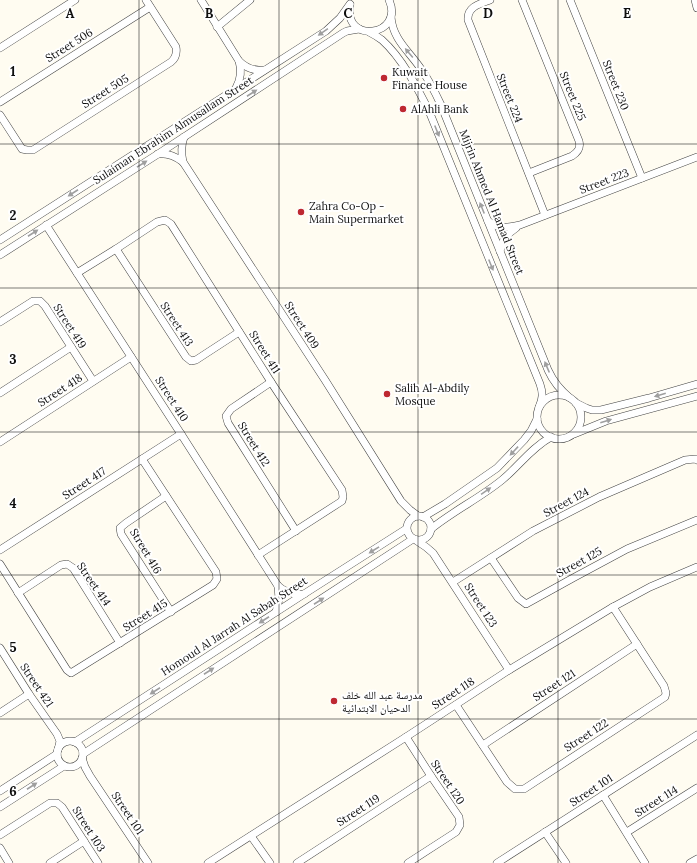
<svg xmlns="http://www.w3.org/2000/svg" width="697" height="863" font-family="Lora,'Noto Naskh Arabic',serif">
<rect width="100%" height="100%" fill="#fffcf1"/>
<g fill="none" stroke-linecap="round" stroke-linejoin="round">
<defs>
<g id="minor">
<path d="M201 0 239 61C246 68 254 71 264 70"/>
<path d="M490 0C479 4 467 7 468 20L545 215"/>
<path d="M522 0 579 141C581 148 578 152 572 156L529 173"/>
<polyline points="570,0 642,178"/>
<polyline points="695,0 697,8"/>
<path d="M350 5C343 45 405 36 389 0"/>
<path d="M391 17C393 40 409 51 421 69 429 80 435 92 441 105L548 370C553 381 560 390 570 398"/>
<polyline points="217,27 250,0"/>
<path d="M369 32C373 34 378 37 382 40 402 58 417 87 429 111L540 384C543 393 543 398 539 407"/>
<polyline points="0,48 75,0"/>
<path d="M236 88C241 79 242 71 239 61"/>
<polyline points="0,102 150,7"/>
<path d="M0 115 22 149 27 150H33L171 62C176 58 177 53 176 47L146 0"/>
<path d="M158 154C168 153 175 156 183 162L325 380 401 501 410 510 418 516"/>
<path d="M183 162C181 153 181 146 184 137"/>
<path d="M488 221C498 229 507 228 520 225L697 157"/>
<path d="M46 225 181 434 278 586C286 593 294 595 304 594"/>
<polyline points="0,240 326,31 340,18 350,4"/>
<polyline points="116,249 186,357 191,361 196,360 239,332"/>
<path d="M500 251C502 240 507 234 516 228"/>
<polyline points="0,255 158,154 343,33 347,31 359,29"/>
<polyline points="77,273 116,249 157,222 165,220 171,224 271,382 342,490 343,497 342,501 258,555"/>
<polyline points="0,322 33,301 40,301 45,306 93,381"/>
<polyline points="271,382 231,409 226,416 228,423 296,531"/>
<polyline points="0,393 71,347"/>
<circle cx="559" cy="417" r="22"/>
<polyline points="576,403 586,408 592,410 601,410 649,398 697,384"/>
<polyline points="574,434 606,421 697,396"/>
<polyline points="0,442 131,357"/>
<polyline points="166,496 126,523 120,528 121,534 171,612"/>
<circle cx="419" cy="528" r="12"/>
<polyline points="423,517 445,504 497,468 524,440 531,431 537,419"/>
<path d="M431 529C453 511 480 498 502 480 519 466 531 448 551 437"/>
<polyline points="417,541 426,547 433,553 509,670"/>
<polyline points="0,550 181,434"/>
<polyline points="491,558 518,598 526,604 573,578 627,549 697,520"/>
<polyline points="0,564 67,670 71,673 213,585 217,579 216,572 142,459"/>
<polyline points="453,582 533,531 599,497 685,460 695,459 697,460"/>
<polyline points="18,593 61,565 67,564 73,568 120,643"/>
<polyline points="276,612 279,599 278,586"/>
<polyline points="0,648 29,694 57,734 60,741 58,750"/>
<polyline points="456,705 507,782 515,789 524,789 665,697 666,693 664,686 613,607"/>
<polyline points="0,713 29,694"/>
<polyline points="406,737 431,776 459,817 460,825 456,832 408,863"/>
<circle cx="70" cy="754" r="13"/>
<polyline points="75,742 304,594 406,529"/>
<polyline points="483,745 637,644"/>
<polyline points="83,754 413,539"/>
<polyline points="82,758 85,767 90,776 148,863"/>
<polyline points="0,791 57,754"/>
<polyline points="603,795 645,863"/>
<polyline points="0,807 64,766"/>
<polyline points="545,832 566,863"/>
<polyline points="627,832 697,788"/>
<polyline points="0,835 50,803 57,803 62,807 98,863"/>
<polyline points="251,836 270,863"/>
<polyline points="0,848 9,863"/>
<polyline points="50,863 84,841"/>
<polyline points="208,863 406,737 509,670 613,607 650,587 697,567"/>
<polyline points="297,863 431,776"/>
<polyline points="497,863 697,735"/>
<polyline points="690,863 697,859"/>
</g>
</defs>
<use href="#minor" stroke="#424242" stroke-width="8"/>
<use href="#minor" stroke="#fff" stroke-width="7"/>
</g>
<defs><path id="oneway-solid" d="M-6-.8H1V-3.2L6.5 0L1 3.2V.8H-6Z"/></defs>
<g fill="#9f9f9f">
<use href="#oneway-solid" transform="translate(323 32) rotate(145)"/>
<use href="#oneway-solid" transform="translate(409 53) rotate(-130)"/>
<use href="#oneway-solid" transform="translate(252 93) rotate(-33)"/>
<use href="#oneway-solid" transform="translate(437 131) rotate(68)"/>
<use href="#oneway-solid" transform="translate(142 164) rotate(-32)"/>
<use href="#oneway-solid" transform="translate(73 193) rotate(147)"/>
<use href="#oneway-solid" transform="translate(482 208) rotate(-112)"/>
<use href="#oneway-solid" transform="translate(33 233) rotate(-33)"/>
<use href="#oneway-solid" transform="translate(491 265) rotate(68)"/>
<use href="#oneway-solid" transform="translate(547 367) rotate(-113)"/>
<use href="#oneway-solid" transform="translate(660 395) rotate(164)"/>
<use href="#oneway-solid" transform="translate(606 421) rotate(-18)"/>
<use href="#oneway-solid" transform="translate(514 451) rotate(133)"/>
<use href="#oneway-solid" transform="translate(486 491) rotate(-35)"/>
<use href="#oneway-solid" transform="translate(374 550) rotate(148)"/>
<use href="#oneway-solid" transform="translate(319 601) rotate(-33)"/>
<use href="#oneway-solid" transform="translate(264 620) rotate(147)"/>
<use href="#oneway-solid" transform="translate(209 671) rotate(-33)"/>
<use href="#oneway-solid" transform="translate(155 691) rotate(147)"/>
<use href="#oneway-solid" transform="translate(32 786) rotate(-33)"/>
</g>
<path fill="none" stroke="#0f0f0f" stroke-width="1" stroke-opacity="0.55" d="M139 0V863M279 0V863M418 0V863M558 0V863M0 144H697M0 288H697M0 432H697M0 575H697M0 719H697"/>
<g fill="#be2831" stroke="#fff" stroke-width="1.5">
<circle cx="384" cy="78" r="4"/>
<circle cx="403" cy="109" r="4"/>
<circle cx="301" cy="212" r="4"/>
<circle cx="387" cy="394" r="4"/>
<circle cx="334" cy="701" r="4"/>
</g>
<g text-anchor="middle" dominant-baseline="central" stroke-width="4" stroke-linejoin="round" paint-order="stroke">
<g font-size="11" fill="#0f0f0f" stroke="#fff">
<text transform="translate(69 45) rotate(-32)">Street 506</text>
<text transform="translate(616 85) rotate(68)">Street 230</text>
<text transform="translate(105 91) rotate(-32)">Street 505</text>
<text transform="translate(573 96) rotate(68)">Street 225</text>
<text transform="translate(510 98) rotate(68)">Street 224</text>
<text transform="translate(173 130) rotate(-33)">Sulaiman Ebrahim Almusallam Street</text>
<text transform="translate(604 181) rotate(-21)">Street 223</text>
<text transform="translate(492 202) rotate(68)">Mijrin Ahmed Al Hamad Street</text>
<text transform="translate(177 324) rotate(57)">Street 413</text>
<text transform="translate(302 325) rotate(57)">Street 409</text>
<text transform="translate(70 326) rotate(57)">Street 419</text>
<text transform="translate(265 352) rotate(58)">Street 411</text>
<text transform="translate(60 390) rotate(-33)">Street 418</text>
<text transform="translate(172 399) rotate(57)">Street 410</text>
<text transform="translate(254 444) rotate(58)">Street 412</text>
<text transform="translate(84 483) rotate(-33)">Street 417</text>
<text transform="translate(566 502) rotate(-28)">Street 124</text>
<text transform="translate(146 551) rotate(59)">Street 416</text>
<text transform="translate(579 562) rotate(-29)">Street 125</text>
<text transform="translate(94 584) rotate(55)">Street 414</text>
<text transform="translate(481 605) rotate(57)">Street 123</text>
<text transform="translate(145 615) rotate(-32)">Street 415</text>
<text transform="translate(234 626) rotate(-33)">Homoud Al Jarrah Al Sabah Street</text>
<text transform="translate(37 685) rotate(56)">Street 421</text>
<text transform="translate(554 685) rotate(-33)">Street 121</text>
<text transform="translate(453 693) rotate(-33)">Street 118</text>
<text transform="translate(586 735) rotate(-33)">Street 122</text>
<text transform="translate(448 782) rotate(56)">Street 120</text>
<text transform="translate(591 790) rotate(-33)">Street 101</text>
<text transform="translate(656 801) rotate(-32)">Street 114</text>
<text transform="translate(358 810) rotate(-33)">Street 119</text>
<text transform="translate(128 813) rotate(56)">Street 101</text>
<text transform="translate(89 829) rotate(58)">Street 103</text>
</g>
<g font-size="11" fill="#0f0f0f" stroke="#fff" text-anchor="start">
<text x="392" y="72">Kuwait<tspan x="392" dy="13">Finance House</tspan></text>
<text x="411" y="109">AlAhli Bank</text>
<text x="309" y="206">Zahra Co-Op -<tspan x="309" dy="13">Main Supermarket</tspan></text>
<text x="395" y="388">Salih Al-Abdily<tspan x="395" dy="13">Mosque</tspan></text>
<text x="342" y="695">مدرسة عبد الله خلف<tspan x="342" dy="13">الدحيان الابتدائية</tspan></text>
</g>
</g>
<g font-size="13" text-anchor="middle" font-weight="bold" fill="#0f0f0f" stroke="#fff" stroke-width="4" stroke-linejoin="round" paint-order="stroke">
<text x="70" y="18">A</text>
<text x="209" y="18">B</text>
<text x="348" y="18">C</text>
<text x="488" y="18">D</text>
<text x="627" y="18">E</text>
<text x="13" y="76">1</text>
<text x="13" y="220">2</text>
<text x="13" y="364">3</text>
<text x="13" y="508">4</text>
<text x="13" y="652">5</text>
<text x="13" y="796">6</text>
</g>
</svg>
